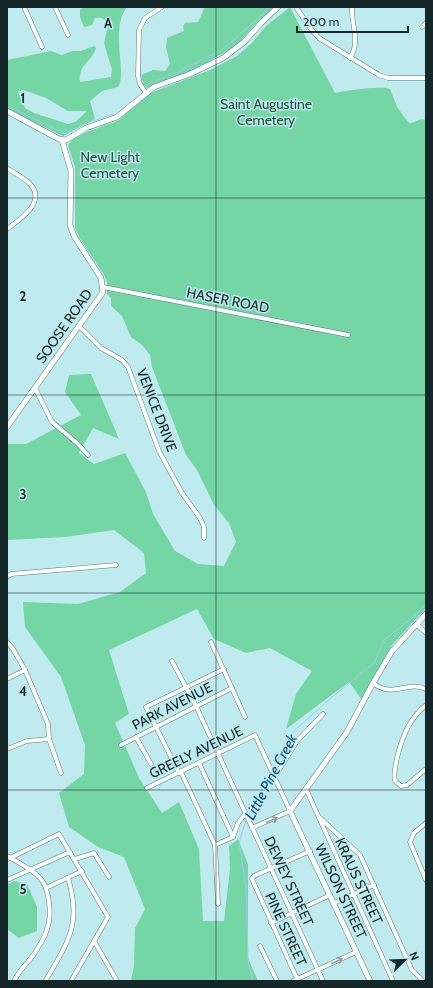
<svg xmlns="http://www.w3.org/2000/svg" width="433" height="988" font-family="Cabin,sans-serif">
<rect width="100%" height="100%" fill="#bfebee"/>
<g fill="#74d6a4" fill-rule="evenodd">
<path d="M84 7H127C109 29 128 75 118 87L102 91 90 101 95 119 63 136 7 109V60L51 51 62 55 72 51H81L94 46 96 48C92 62 78 64 80 82L111 77 112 70 104 43 108 26C106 20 102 16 95 18L92 25 84 27 80 17V10ZM23 90 46 98 68 111H87L75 122 68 124 34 113 25 108 18 92Z"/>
<polygon points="205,7 275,7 259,20 237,45 192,71 147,88 143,84 141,75 153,70 165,71 170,64 166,47 167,38 184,31 183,26 185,23 198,22"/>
<path d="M290 7 335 93C343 91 383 85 390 89L397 107 409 123C416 123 419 117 426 120V608L392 645 362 700 349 682 286 729 296 694 312 671 270 648 246 653 214 639 197 609 109 650 129 714 115 723 139 778 162 813 179 802 199 849 203 921H224L230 869 229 846 238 839 248 864V958L258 981H131L134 966 135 928 145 909 124 857 98 847 69 827 59 793 84 774 85 745 61 677 25 627 23 602 78 604 120 592 146 573 144 553 114 530 65 537 7 540V444H26L81 415 65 392 69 375 91 374 119 439 93 428 79 453 94 464 125 453 146 492 153 514 175 551 198 564 224 566 236 542 229 523 214 505 197 470 186 455 152 367 150 355 142 345 131 337 122 316 111 306V298L107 294V282L104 275 79 237 75 228V167L68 145 73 139 87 132 119 120 148 94 210 70 237 56 253 42 266 26Z"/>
<polygon points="14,881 27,884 37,907 37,931 19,938 7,929 7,885"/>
</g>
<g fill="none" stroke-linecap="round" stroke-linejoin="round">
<g stroke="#9bcbf5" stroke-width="1">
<polyline points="147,84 176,73 223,49 271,7"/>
<polyline points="7,106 66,134 79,126 113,114"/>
<polyline points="273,770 294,731 332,697 374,663 384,640 417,614 426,604"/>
<polyline points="248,815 271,774"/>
<polyline points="246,820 239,843 246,887 248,960 253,981"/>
</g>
<defs>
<g id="minor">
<polyline points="24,7 42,47"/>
<polyline points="55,7 68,35"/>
<polyline points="296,7 311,29 319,38 379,75 388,78 426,78"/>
<polyline points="422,27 426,23"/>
<path d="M350 58C361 41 351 26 352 7"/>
<polyline points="146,93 140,84 138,76 139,30 145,18 162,7"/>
<path d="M7 168C14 173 25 178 31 185 46 203 19 220 7 229"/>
<polyline points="103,287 348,335"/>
<polyline points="79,326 101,348 122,360 128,367 159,451 182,493 200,518 204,527 204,538"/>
<polyline points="35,388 52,422 77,443 88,455"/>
<polyline points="7,577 11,574 116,565"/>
<polyline points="416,624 426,633"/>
<polyline points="7,642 13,649 25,670 48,724 49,739 61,773"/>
<polyline points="211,642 245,717"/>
<polyline points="172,661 196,706 323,981"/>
<polyline points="7,679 25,670"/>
<path d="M373 683C393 699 407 680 426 689"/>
<path d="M426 705C419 711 412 719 408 727 402 738 392 769 395 781L401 786 407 785 426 769"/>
<polyline points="136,737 151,764"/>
<polyline points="121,745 232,688"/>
<polyline points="7,749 27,741 49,739"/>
<polyline points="199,763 233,837"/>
<polyline points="181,772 215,845 218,904"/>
<polyline points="179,773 146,707 224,669"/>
<polyline points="274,778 297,741 323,714"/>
<polyline points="147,788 255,735 290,811 252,828"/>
<polyline points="306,789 393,981"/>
<polyline points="319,817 360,855 412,970 423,981"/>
<polyline points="426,823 414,833 410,842 426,880"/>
<polyline points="215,845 233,837 238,823 245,814"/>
<path d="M7 856C18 862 32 869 40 878 50 889 52 916 47 929 45 938 39 946 34 954 27 964 20 969 14 981"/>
<polyline points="10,858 59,834 108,917 71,981"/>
<polyline points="75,859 94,853 109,877"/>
<polyline points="7,880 70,852"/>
<polyline points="46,888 82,871"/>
<polyline points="334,903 374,885"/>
<polyline points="271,923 330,895"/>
<polyline points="94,941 117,981"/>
<polyline points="260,946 277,981"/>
<path d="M46 980C68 942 82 924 68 878"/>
<polyline points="293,981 356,952"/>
<polyline points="298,981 252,879 254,876 310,851"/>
</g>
<g id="tertiary">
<polyline points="7,111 59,139 66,140 86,128 117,117 154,87 190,74 223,58 244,42 262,22 278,7"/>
<polyline points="7,427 103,292 101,278 74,236 70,225 71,171 62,140"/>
<polyline points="370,981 290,811 347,732 373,683 392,651 426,614"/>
</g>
</defs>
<use href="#minor" stroke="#557d81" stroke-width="5"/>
<use href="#tertiary" stroke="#557d81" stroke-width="6"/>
<use href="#minor" stroke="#fff" stroke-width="4"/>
<use href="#tertiary" stroke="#fff" stroke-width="5"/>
</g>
<defs><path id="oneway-shaft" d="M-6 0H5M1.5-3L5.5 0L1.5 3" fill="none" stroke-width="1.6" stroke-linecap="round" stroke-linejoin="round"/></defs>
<g stroke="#969e9f">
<use href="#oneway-shaft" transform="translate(272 820) rotate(-25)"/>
<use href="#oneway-shaft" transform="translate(337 961) rotate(-24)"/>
</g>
<path fill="none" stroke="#162729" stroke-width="1" stroke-opacity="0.55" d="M216 7V981M7 198H426M7 395H426M7 593H426M7 790H426"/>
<g text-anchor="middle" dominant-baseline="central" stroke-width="3" stroke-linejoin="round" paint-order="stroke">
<g font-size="14" fill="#23513a" stroke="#bfebee">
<text x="266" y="104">Saint Augustine<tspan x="266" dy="16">Cemetery</tspan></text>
<text x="110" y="157">New Light<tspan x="110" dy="16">Cemetery</tspan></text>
</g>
<g font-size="14" fill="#162729" stroke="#bfebee">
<text transform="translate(228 300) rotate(11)">HASER ROAD</text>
<text transform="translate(64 326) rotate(-55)">SOOSE ROAD</text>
<text transform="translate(157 410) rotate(69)">VENICE DRIVE</text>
<text transform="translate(172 706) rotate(-27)">PARK AVENUE</text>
<text transform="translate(196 752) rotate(-26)">GREELY AVENUE</text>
<text transform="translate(289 881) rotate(65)">DEWEY STREET</text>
<text transform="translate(359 881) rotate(65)">KRAUS STREET</text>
<text transform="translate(341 891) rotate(65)">WILSON STREET</text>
<text transform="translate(286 929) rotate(65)">PINE STREET</text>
</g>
<g font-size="15" font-style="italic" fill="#0e4c79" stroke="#bfebee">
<text transform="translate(271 777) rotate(-62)">Little Pine Creek</text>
</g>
</g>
<g font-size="13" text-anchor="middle" font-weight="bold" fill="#162729" stroke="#bfebee" stroke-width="3" stroke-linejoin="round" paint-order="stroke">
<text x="108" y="28">A</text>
<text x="23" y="103">1</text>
<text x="23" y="301">2</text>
<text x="23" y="499">3</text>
<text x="23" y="696">4</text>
<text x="23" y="894">5</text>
</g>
<rect width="433" height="988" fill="none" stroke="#162729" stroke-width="16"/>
<g transform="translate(405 960) rotate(67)" stroke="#bfebee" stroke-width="3" paint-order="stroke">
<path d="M0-3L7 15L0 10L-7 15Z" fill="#162729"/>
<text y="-6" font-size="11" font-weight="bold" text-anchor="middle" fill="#162729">N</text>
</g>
<path d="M297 26v6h111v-6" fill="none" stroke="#162729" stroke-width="2"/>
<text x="303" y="26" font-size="12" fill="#162729" stroke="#bfebee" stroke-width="3" paint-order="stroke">200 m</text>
</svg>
